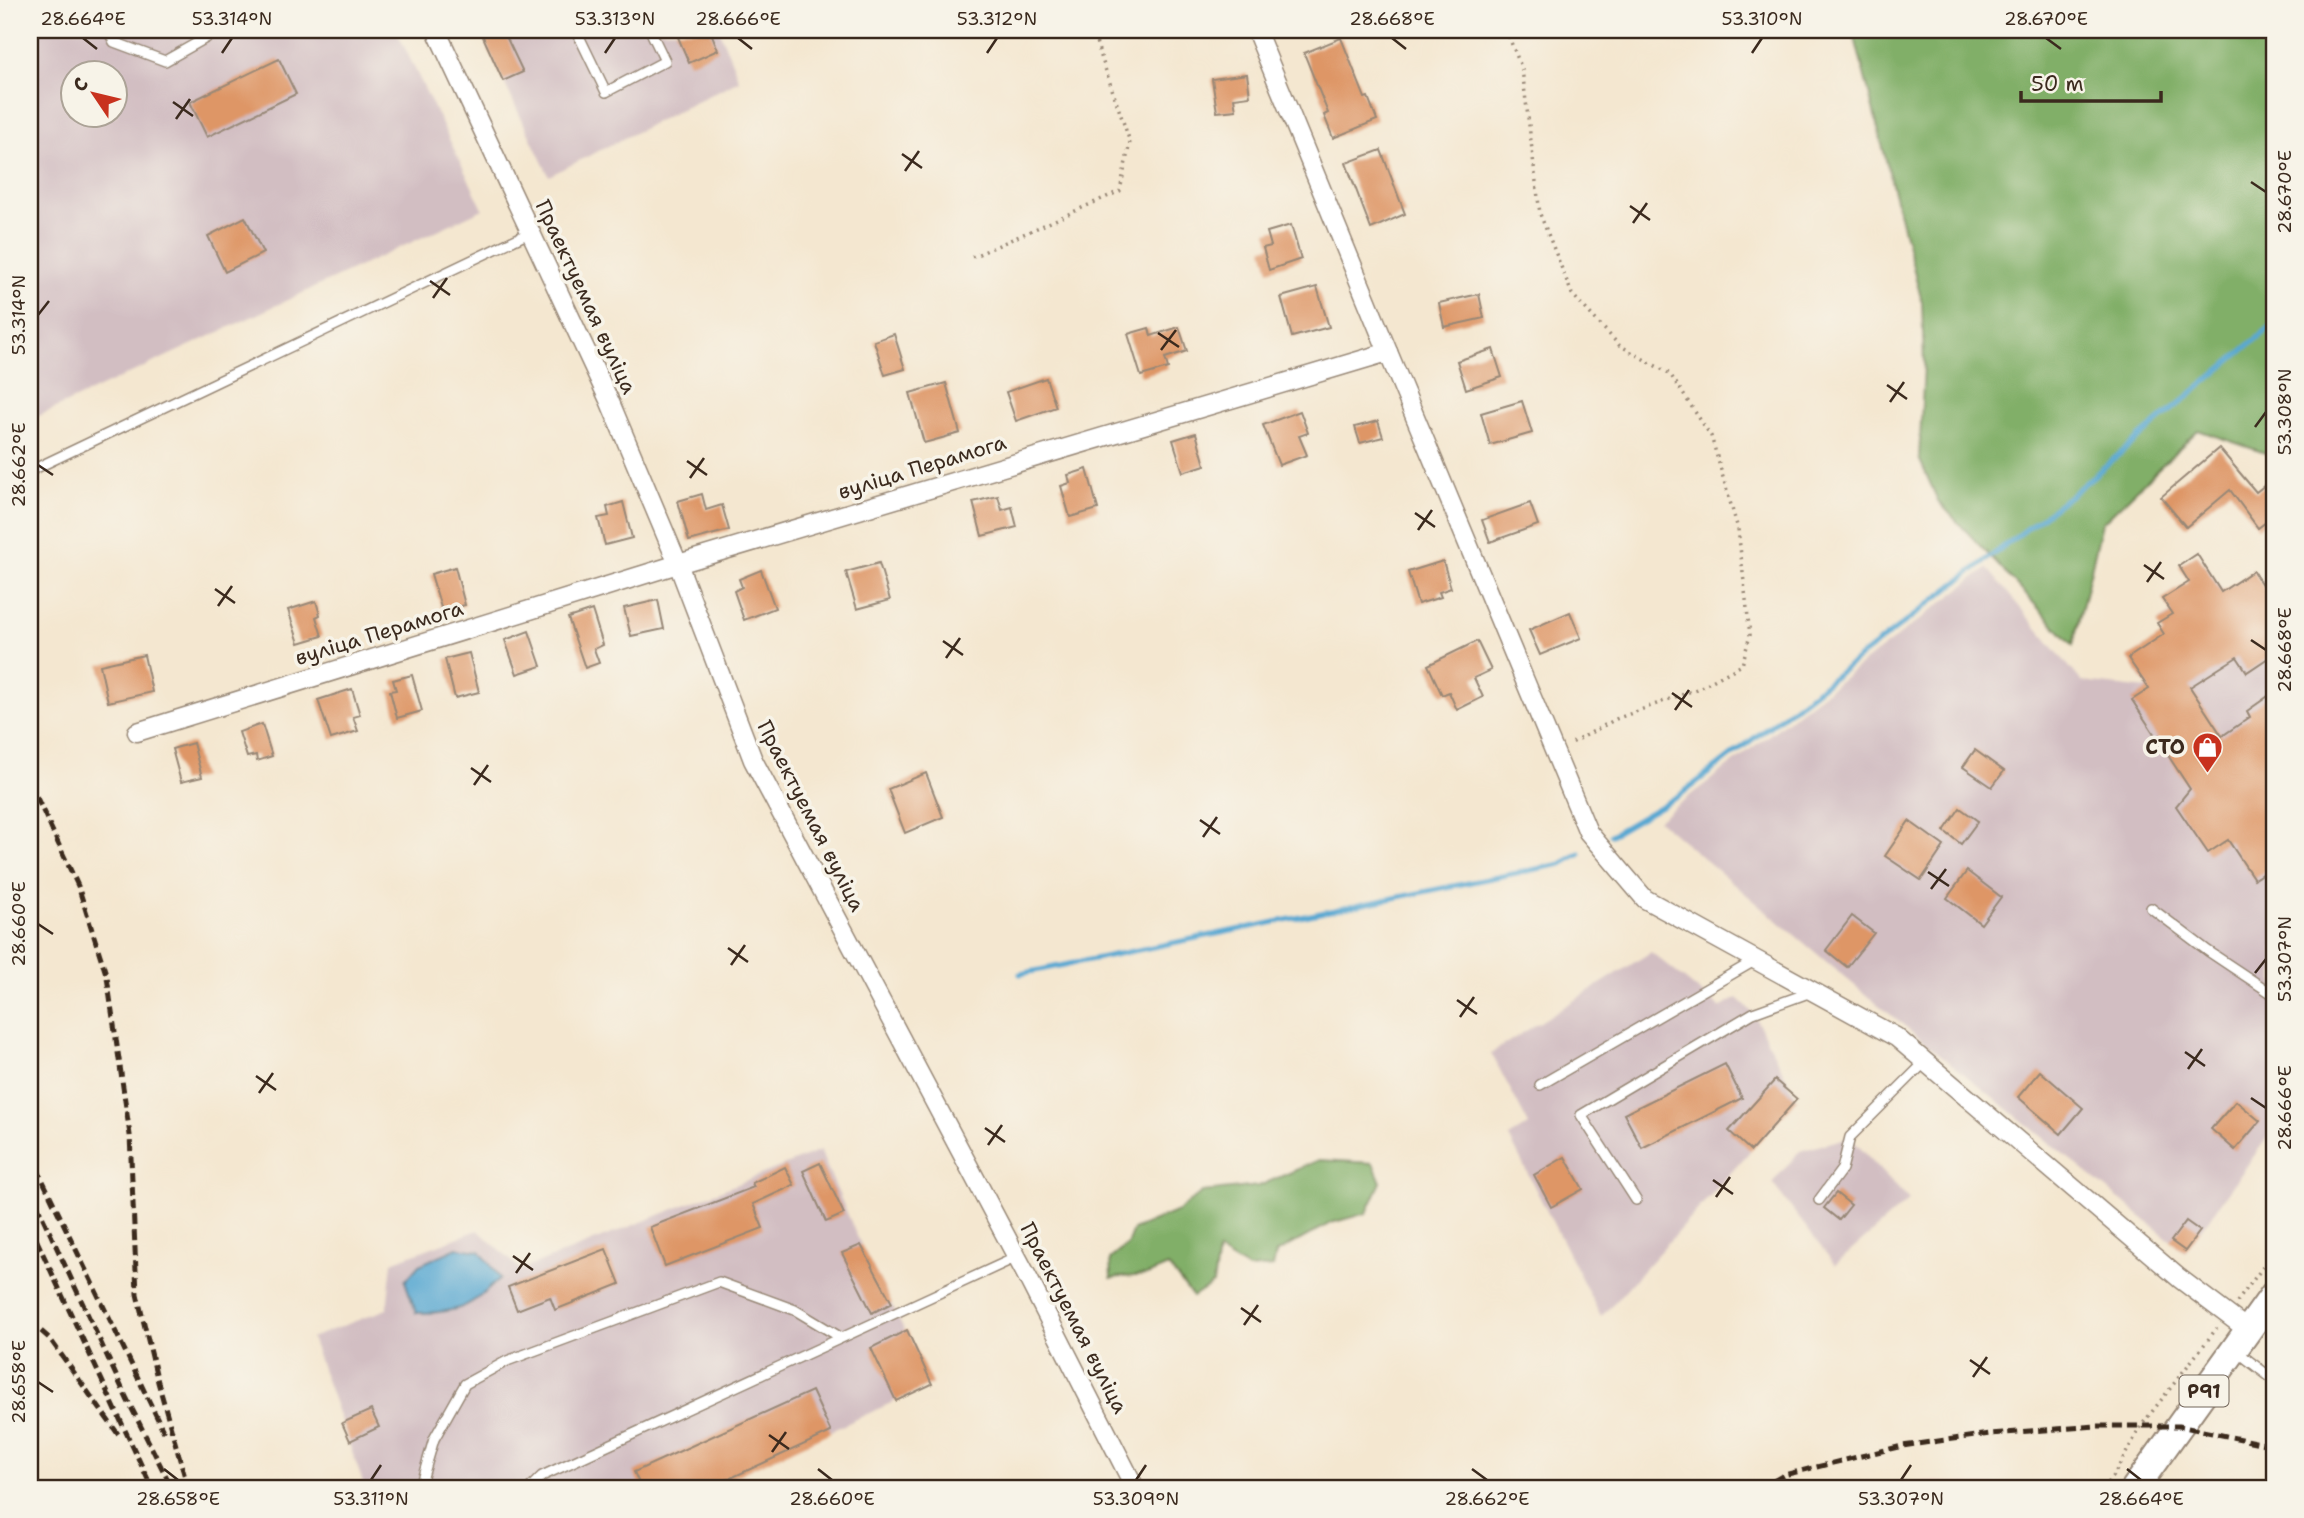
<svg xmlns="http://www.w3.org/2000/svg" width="2304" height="1518" font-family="'Shantell Sans',sans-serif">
<rect width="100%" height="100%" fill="#f7f3e8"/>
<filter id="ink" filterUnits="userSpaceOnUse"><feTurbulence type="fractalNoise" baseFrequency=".0143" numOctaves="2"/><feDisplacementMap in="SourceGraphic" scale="14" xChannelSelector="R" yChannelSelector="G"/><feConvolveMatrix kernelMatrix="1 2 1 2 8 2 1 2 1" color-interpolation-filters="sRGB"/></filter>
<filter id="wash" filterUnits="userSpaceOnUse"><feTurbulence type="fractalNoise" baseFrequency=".00686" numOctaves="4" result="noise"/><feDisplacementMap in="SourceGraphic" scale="28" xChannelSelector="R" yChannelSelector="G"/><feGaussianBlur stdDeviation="1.57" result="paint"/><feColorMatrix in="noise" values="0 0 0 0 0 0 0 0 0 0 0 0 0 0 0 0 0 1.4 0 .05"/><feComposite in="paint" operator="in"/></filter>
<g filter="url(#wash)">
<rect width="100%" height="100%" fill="#f4e7d0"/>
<polygon fill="#f7d0cb" points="1926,1481 2027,1488 1896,1488"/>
<g fill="#d2bec2" fill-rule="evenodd">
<path d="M30 30H396L483 209 30 420ZM74 74H116V116H74Z"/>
<polygon points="479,30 719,30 739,80 549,176"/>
<polygon points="2197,554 2225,594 2253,571 2274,603 2274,1128 2185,1252 1860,990 1658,820 1987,568 2082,682 2148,689 2128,658 2164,635 2157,623 2171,613 2162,599 2189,582 2179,566"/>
<polygon points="1651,952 1720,1008 1738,998 1753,1013 1797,1099 1601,1317 1509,1137 1529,1125 1491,1053"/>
<polygon points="1850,1137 1909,1200 1835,1265 1772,1183 1800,1151"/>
<polygon points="820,1151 861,1245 932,1384 708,1488 365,1488 311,1338 387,1309 392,1262 478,1230 521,1270"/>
</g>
<g fill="#81af68" stroke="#5e6c43" stroke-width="2">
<polygon points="1853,30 2274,30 2274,456 2198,430 2102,523 2073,645 1938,501 1919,458 1924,365 1922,302"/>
<polygon points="1319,1160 1373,1163 1381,1182 1367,1213 1331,1223 1276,1253 1273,1267 1248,1269 1218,1251 1213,1284 1193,1297 1168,1266 1147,1275 1111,1278 1110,1259 1127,1245 1133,1230 1178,1211 1202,1192 1259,1186"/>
<polygon points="2249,1477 2274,1482 2274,1488 2226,1488 2232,1483"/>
</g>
<path fill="#58a8d2" stroke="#4a6978" stroke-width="2" d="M457 1248 480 1251 500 1278C471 1308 457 1313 416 1313L405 1281 419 1265Z"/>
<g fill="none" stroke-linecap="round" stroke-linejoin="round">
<g stroke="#58a8d2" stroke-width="5">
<polyline points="1611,835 1680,795 2072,494 2274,324"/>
<polyline points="1020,974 1561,864 1580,853"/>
</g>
</g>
<g id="blocks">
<g fill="#de9666">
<polygon points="480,30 503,30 523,72 503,81"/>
<polygon points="675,30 710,30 718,50 689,63"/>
<polygon points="1341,38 1365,98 1368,97 1377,120 1333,138 1324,115 1328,113 1304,53"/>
<polygon points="279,59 296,94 207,137 190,102"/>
<polygon points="1247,74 1250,96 1234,98 1236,110 1217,112 1212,79"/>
<polygon points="1381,150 1405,214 1371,229 1346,163"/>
<polygon points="245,217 263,253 225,272 208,236"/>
<polygon points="1291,225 1301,259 1269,270 1263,248 1271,246 1267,232"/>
<polygon points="1317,287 1329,327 1292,337 1281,297"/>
<polygon points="1479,294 1484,318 1444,327 1439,303"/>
<polygon points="1179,327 1187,351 1165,358 1168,368 1141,376 1128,334 1149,328 1151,336"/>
<polygon points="894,334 905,369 885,375 874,341"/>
<polygon points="1493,349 1502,377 1466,389 1457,361"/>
<polygon points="1046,378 1056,407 1016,421 1006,392"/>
<polygon points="946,383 960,433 924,443 910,393"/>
<polygon points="1522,401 1532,433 1490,445 1481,413"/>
<polygon points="1300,411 1308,433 1299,436 1307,455 1279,465 1263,425"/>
<polygon points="1378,421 1383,437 1360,443 1355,427"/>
<polygon points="1196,433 1205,465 1183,472 1173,440"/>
<polygon points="2219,448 2256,492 2274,478 2274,516 2258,528 2230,490 2186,527 2161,497"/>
<polygon points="1087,469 1098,509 1070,517 1061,486 1070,483 1068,475"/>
<polygon points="702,494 706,510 722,505 729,530 689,541 678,501"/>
<polygon points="998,496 1002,510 1012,507 1017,527 982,536 973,502"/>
<polygon points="623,502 632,538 605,545 598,518 609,516 607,507"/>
<polygon points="1530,503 1538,525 1490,542 1482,520"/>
<polygon points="2197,554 2221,592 2253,571 2274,603 2274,654 2247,672 2237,657 2190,687 2222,736 2250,717 2247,711 2274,692 2274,866 2254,879 2228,840 2208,853 2176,806 2190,789 2132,700 2149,689 2128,658 2164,634 2157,623 2172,614 2162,599 2189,582 2179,566"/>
<polygon points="1443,561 1451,588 1439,592 1441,597 1418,604 1408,572"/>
<polygon points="879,563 890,600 857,609 846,572"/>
<polygon points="455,567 465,605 442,611 431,574"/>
<polygon points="761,570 775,608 744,620 734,591 742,587 739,579"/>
<polygon points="658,600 664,629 631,636 624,608"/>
<polygon points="316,601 320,615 316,617 322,636 299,643 288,610"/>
<polygon points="592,610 603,645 594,649 599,663 585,668 568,618"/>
<polygon points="1570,612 1581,638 1540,655 1529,630"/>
<polygon points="529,631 541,666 517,674 505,640"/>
<polygon points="1477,641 1491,670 1474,678 1483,697 1457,710 1449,692 1442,695 1428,665"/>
<polygon points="469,653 479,692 455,698 445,659"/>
<polygon points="144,655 152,692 108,702 100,665"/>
<polygon points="412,675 422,711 397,718 390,691 396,690 393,680"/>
<polygon points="352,689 360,715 353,717 358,731 331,739 318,700"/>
<polygon points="262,724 272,756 257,761 256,755 247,757 239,732"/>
<polygon points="193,743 202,777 181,782 172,749"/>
<polygon points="1975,750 2004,771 1992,787 1963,767"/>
<polygon points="926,773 943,817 905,833 888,789"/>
<polygon points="1960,808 1978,821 1961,844 1944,831"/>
<polygon points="1909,821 1944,846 1921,880 1885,856"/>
<polygon points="1967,871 2001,897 1981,924 1947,898"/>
<polygon points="1852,916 1874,933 1847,967 1826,950"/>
<polygon points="1725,1064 1742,1098 1642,1148 1624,1114"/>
<polygon points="2040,1071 2083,1108 2061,1134 2018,1097"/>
<polygon points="1775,1080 1797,1099 1751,1151 1729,1131"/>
<polygon points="2236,1101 2260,1121 2235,1150 2211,1129"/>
<polygon points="1565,1157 1583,1189 1551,1207 1534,1175"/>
<polygon points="820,1163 844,1214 826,1222 803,1171"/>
<polygon points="785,1167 794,1185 753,1204 763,1228 665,1266 650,1227 754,1187 752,1183"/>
<polygon points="1836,1193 1851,1205 1839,1220 1824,1208"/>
<polygon points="2186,1221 2200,1231 2185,1251 2171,1241"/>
<polygon points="861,1245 892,1303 872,1313 842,1253"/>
<polygon points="606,1249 620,1284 555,1310 550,1297 517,1310 508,1287"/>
<polygon points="907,1330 932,1384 896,1401 871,1348"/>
<polygon points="812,1391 831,1432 709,1488 641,1488 634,1472"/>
<polygon points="371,1410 379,1427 350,1441 342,1423"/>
</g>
</g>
</g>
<g filter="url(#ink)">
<use href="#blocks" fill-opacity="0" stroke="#988877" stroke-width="2"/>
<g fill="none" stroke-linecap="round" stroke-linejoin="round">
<defs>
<g id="lane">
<polyline points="108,30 114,42 165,61 220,30"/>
<polyline points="576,30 606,92 665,61 650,30"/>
<polyline points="30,471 531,232"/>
<polyline points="2151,908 2208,951 2274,995"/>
<polyline points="1540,1085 1756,960"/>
<polyline points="1636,1200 1581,1115 1753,1013 1811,992"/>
<polyline points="1819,1200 1842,1169 1850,1137 1926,1061"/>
<polyline points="2235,1350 2274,1380"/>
<polyline points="422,1488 422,1480 434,1439 465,1384 507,1361 719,1282 795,1310 840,1337"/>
<polyline points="530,1488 542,1476 1017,1257"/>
</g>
<g id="street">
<polyline points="436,30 609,400 678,564 753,760 1028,1278 1135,1488"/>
<polyline points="1388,352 1588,832 1645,899 1896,1037 2179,1278 2248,1330"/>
<polyline points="137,732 678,564 1388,352 1256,30"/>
</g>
<polyline id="primary" points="2135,1488 2274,1294"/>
</defs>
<use href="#lane" stroke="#988877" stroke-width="12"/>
<use href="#street" stroke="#988877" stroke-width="21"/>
<use href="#primary" stroke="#988877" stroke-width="30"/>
<g stroke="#988877" stroke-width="3.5" stroke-dasharray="2 5" stroke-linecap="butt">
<polyline points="1506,30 1522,69 1540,214 1572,294 1619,345 1670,374 1711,436 1738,529 1750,635 1742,665 1697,689 1616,719 1570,744"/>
<polyline points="972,257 1120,191 1130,142 1092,30"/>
<polyline points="2237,1302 2274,1252"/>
<polyline points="2103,1488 2115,1473 2141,1426 2217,1328"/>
</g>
<use href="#lane" stroke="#fff" stroke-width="9"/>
<use href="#street" stroke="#fff" stroke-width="18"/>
<use href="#primary" stroke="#fff" stroke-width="26"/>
<g stroke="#3b2a1e" stroke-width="5" stroke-dasharray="10 5" stroke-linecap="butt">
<polyline points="30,783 78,886 107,977 130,1135 137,1294 158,1382 188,1488"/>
<polyline points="30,1154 164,1432"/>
<polyline points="30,1190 127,1399 172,1488"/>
<polyline points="30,1226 152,1488"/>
<polyline points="30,1321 50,1339 118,1434"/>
<polyline points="1761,1488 1784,1475 1902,1446 1990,1434 2097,1426 2179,1426 2274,1446"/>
</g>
</g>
</g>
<path fill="none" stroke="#3b2a1e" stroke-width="2.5" d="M83 38 97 49M738 38 752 49M1392 38 1406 49M2046 38 2061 49M222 53 232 38M605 53 615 38M987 53 997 38M1752 53 1762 38M173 102 193 116M176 119 190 99M902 154 922 168M905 171 919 151M2251 182 2266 192M1630 206 1650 220M1633 223 1647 203M430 281 450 295M433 298 447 278M38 315 49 301M1158 333 1179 347M1161 350 1176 330M1887 385 1907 399M1890 402 1904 382M2255 427 2266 412M687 461 707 475M38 465 53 475M690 478 704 458M1415 513 1435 527M1418 530 1432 510M2144 565 2164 579M2147 582 2161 562M215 589 235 603M218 606 232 586M2251 640 2266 650M943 641 963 655M946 658 960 638M1672 693 1692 707M1675 710 1689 690M471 768 491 782M474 785 488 765M1200 820 1220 834M1203 837 1217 817M1928 872 1949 886M1931 889 1946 869M38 924 53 934M728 948 748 962M731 965 745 945M2255 973 2266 959M1457 1000 1477 1014M1460 1017 1474 997M2185 1052 2205 1066M2188 1069 2202 1049M256 1076 276 1090M259 1093 273 1073M2251 1098 2266 1108M985 1128 1005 1142M988 1145 1002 1125M1713 1180 1733 1194M1716 1197 1730 1177M513 1256 533 1270M516 1273 530 1253M1241 1308 1261 1322M1244 1325 1258 1305M1970 1360 1990 1374M1973 1377 1987 1357M38 1382 53 1392M769 1435 789 1449M772 1452 786 1432M164 1469 178 1480M818 1469 832 1480M1472 1469 1487 1480M2127 1469 2141 1480M371 1480 381 1465M1136 1480 1146 1465M1901 1480 1911 1465"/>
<defs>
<symbol id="shop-pin" viewBox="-11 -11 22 30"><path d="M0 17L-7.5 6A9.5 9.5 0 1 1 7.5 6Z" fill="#c8321e" stroke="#f7f3e8"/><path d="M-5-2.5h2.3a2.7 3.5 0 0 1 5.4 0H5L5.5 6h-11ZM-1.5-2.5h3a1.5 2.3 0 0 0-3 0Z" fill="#fff"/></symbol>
</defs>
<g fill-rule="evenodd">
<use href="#shop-pin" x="2190" y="730" width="35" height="47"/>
</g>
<g text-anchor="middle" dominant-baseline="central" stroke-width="7" stroke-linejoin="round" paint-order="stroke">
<rect fill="#f7f3e8" stroke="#73665b" stroke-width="2" x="2179.5" y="1375.5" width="49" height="31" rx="5"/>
<g font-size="19" font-weight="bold" fill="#3b2a1e">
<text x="2204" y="1391">Р91</text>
</g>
<g font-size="21" fill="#3b2a1e" stroke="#f7f3e8">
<text transform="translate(586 297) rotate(65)">Праектуемая вуліца</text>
<text transform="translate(922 467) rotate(-17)">вуліца Перамога</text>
<text transform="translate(379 633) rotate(-17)">вуліца Перамога</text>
<text transform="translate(811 816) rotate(63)">Праектуемая вуліца</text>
<text transform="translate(1074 1318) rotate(63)">Праектуемая вуліца</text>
</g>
<g font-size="21" font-weight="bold" fill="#3b2a1e" stroke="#f7f3e8" text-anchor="end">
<text x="2185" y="747">СТО</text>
</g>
</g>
<rect width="2304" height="1518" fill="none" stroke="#f7f3e8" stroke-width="77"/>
<g transform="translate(94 94) rotate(305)"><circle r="33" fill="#f7f3e8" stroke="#aca397" stroke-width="2"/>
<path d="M0-5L12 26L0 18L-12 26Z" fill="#c8321e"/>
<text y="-10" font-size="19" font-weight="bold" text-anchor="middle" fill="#3b2a1e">С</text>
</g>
<path d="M2021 91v10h140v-10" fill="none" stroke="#3b2a1e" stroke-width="3.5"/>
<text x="2031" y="91" font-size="21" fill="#3b2a1e" stroke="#f7f3e8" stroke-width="5" paint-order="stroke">50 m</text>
<rect x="38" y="38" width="2228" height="1442" fill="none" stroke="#3b2a1e" stroke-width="2.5"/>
<g font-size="18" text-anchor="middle" fill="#3b2a1e">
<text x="83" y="25">28.664°E</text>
<text x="232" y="25">53.314°N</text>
<text x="615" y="25">53.313°N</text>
<text x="738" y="25">28.666°E</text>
<text x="997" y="25">53.312°N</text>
<text x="1392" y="25">28.668°E</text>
<text x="1762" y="25">53.310°N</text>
<text x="2046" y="25">28.670°E</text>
<text transform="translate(2285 192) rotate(-90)" y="6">28.670°E</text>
<text transform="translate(19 315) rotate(-90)" y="6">53.314°N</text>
<text transform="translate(2285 412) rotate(-90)" y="6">53.308°N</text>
<text transform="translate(19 465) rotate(-90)" y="6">28.662°E</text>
<text transform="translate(2285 650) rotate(-90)" y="6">28.668°E</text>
<text transform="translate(19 924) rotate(-90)" y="6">28.660°E</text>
<text transform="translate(2285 959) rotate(-90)" y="6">53.307°N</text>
<text transform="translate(2285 1108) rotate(-90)" y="6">28.666°E</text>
<text transform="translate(19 1382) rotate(-90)" y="6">28.658°E</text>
<text x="178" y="1505">28.658°E</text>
<text x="371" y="1505">53.311°N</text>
<text x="832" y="1505">28.660°E</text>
<text x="1136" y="1505">53.309°N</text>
<text x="1487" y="1505">28.662°E</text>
<text x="1901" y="1505">53.307°N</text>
<text x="2141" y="1505">28.664°E</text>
</g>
</svg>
